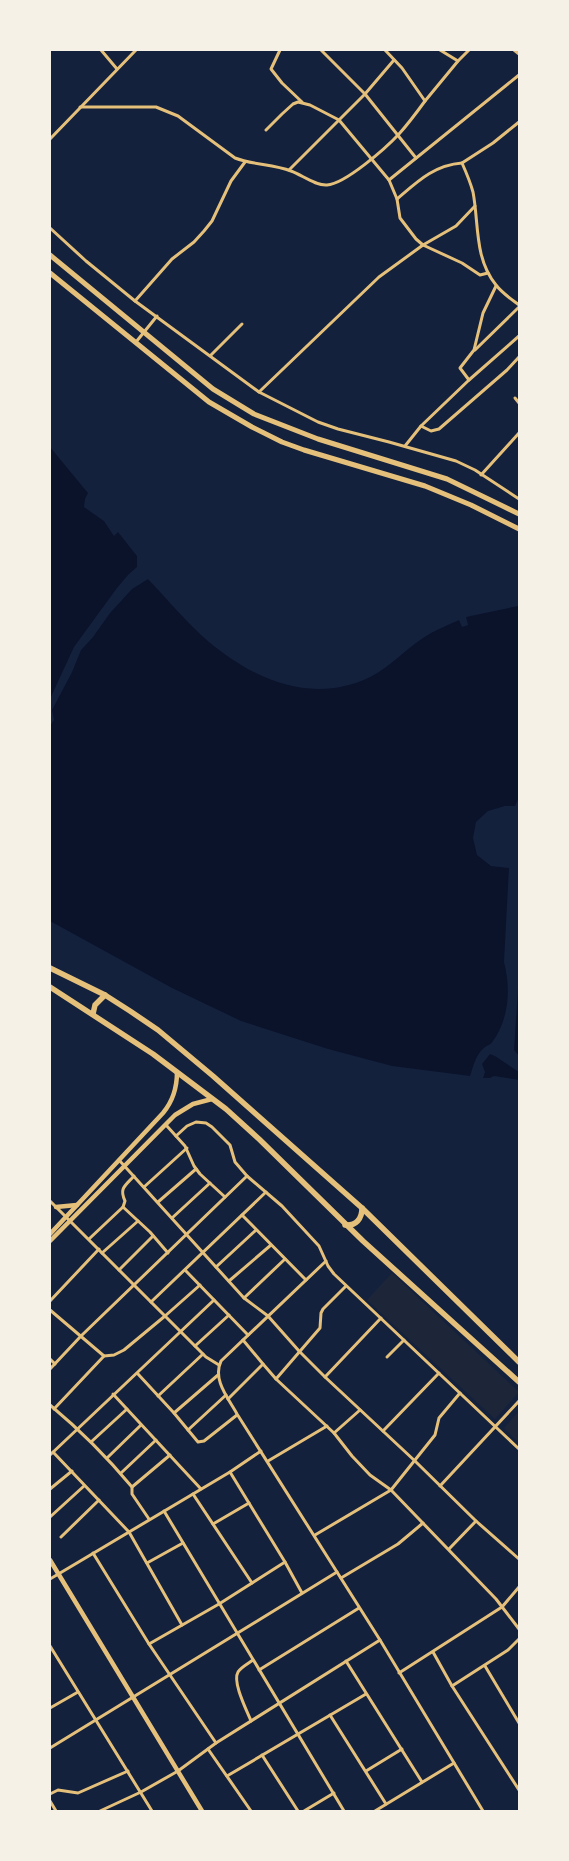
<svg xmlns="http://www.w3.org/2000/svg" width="569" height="1861" font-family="Literata,serif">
<rect width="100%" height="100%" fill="#14213d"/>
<g fill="#1d2539">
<polygon points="392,1273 519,1392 495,1419 367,1300"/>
<polygon points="519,1411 519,1443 504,1428"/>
</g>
<g fill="#0b132b">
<polygon points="50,447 88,493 85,499 84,507 104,521 114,536 118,532 137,556 137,567 128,575 117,588 74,647 50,699"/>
<path d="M148 579C168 600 187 623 209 642 255 680 312 705 370 677 392 666 409 645 431 633 440 628 450 624 459 620L462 627 468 625 466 617 518 606 519 797 515 806H505L488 811 476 822 473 838 477 855 491 866 509 868 504 962C511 988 509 1019 493 1041 491 1045 487 1045 484 1048 476 1054 473 1067 470 1076L392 1066 328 1049 241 1021 172 988 50 921V726L54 720 52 710 72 672 81 650 93 637 110 613 132 589Z"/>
<polygon points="519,974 519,1056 514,1050"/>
<polygon points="490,1054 495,1056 519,1072 519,1080 494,1076 490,1078 483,1078 485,1072 482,1064"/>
</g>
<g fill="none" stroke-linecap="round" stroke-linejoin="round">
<g stroke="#e5c07b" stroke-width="3">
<polyline points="101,50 117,69"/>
<polyline points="280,50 271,69 282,83 302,102"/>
<polyline points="321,50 365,94 416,158"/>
<polyline points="440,50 458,61"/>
<polyline points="514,50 519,54"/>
<polyline points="425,101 458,61 469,50"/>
<path d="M80 107H156L178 116 235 158C253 165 273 164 291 171 302 175 316 186 327 185 345 184 386 148 399 134 408 124 417 112 425 101L402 68 385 50"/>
<path d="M519 122 493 143 462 163C466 172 470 181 473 192 479 223 474 258 496 285 502 293 511 299 519 305"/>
<polyline points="266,130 282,114 293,104 298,102 310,105 339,120 389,180 397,199 400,218 416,239 423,245 462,263 480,275 488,273"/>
<polyline points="50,139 136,50"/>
<polyline points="289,170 365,94 394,60"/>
<polyline points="389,180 519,75"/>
<path d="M397 199C417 182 434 165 462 163"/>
<polyline points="50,228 86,261 135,301 259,392 318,422 338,429 389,442 456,461 475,470 519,499"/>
<polyline points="135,301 172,259 194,242 204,231 212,221 231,181 245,162"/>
<polyline points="136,342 157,316"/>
<polyline points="475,350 519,307"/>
<polyline points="211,355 242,324"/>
<polyline points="469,380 519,336"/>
<polyline points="259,392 379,277 423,245 456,226 475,206"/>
<polyline points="515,398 519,403"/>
<polyline points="421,426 431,431 439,429 507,370 519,357"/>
<polyline points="405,446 421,426 469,380 460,368 474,350 483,313 496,286"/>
<polyline points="481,475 519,433"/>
<polyline points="166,1125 185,1146 194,1166 200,1174 225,1197"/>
<polyline points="176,1136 187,1126 196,1122 206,1123 212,1127 230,1145 235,1162 247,1176 282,1206 319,1246 328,1266 334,1274 519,1449"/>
<polyline points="119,1160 244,1298 268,1316 299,1351 325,1377 415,1461 476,1521 519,1559"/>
<path d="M134 1176C125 1186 119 1188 125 1201L123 1207 150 1232 168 1253"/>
<polyline points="144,1187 187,1148"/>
<polyline points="50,1201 206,1357 219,1365"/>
<polyline points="158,1202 196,1169"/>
<polyline points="242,1215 306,1280"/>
<polyline points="172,1218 210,1183"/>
<polyline points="89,1239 123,1207"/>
<polyline points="102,1253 138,1221"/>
<path d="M326 1261 221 1361C212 1380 229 1399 237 1414L380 1640 483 1811"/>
<polyline points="216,1267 256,1230"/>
<polyline points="119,1270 153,1236"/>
<polyline points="185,1270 248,1335"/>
<polyline points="229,1281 271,1245"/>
<polyline points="346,1286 323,1309 321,1313 320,1328 276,1379 334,1433 352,1456 370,1475 391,1490 496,1599 519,1629"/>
<polyline points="244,1298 285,1259"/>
<polyline points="50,1301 99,1249"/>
<polyline points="151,1302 266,1192"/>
<polyline points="50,1310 104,1356"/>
<polyline points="243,1340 263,1364"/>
<polyline points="195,1346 229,1315"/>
<polyline points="387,1357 404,1340"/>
<polyline points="50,1359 55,1364"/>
<polyline points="50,1369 81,1336 247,1176"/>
<polyline points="138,1374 174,1413 198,1442 204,1441 237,1415"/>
<polyline points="325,1377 381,1318"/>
<polyline points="113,1394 201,1489"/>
<polyline points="158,1396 203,1354"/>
<polyline points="228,1399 263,1364 276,1379"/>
<path d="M50 1405C80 1430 107 1457 132 1487V1494L149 1519"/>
<polyline points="54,1409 104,1356 114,1355 124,1350 165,1316 200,1285"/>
<polyline points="174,1413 218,1375"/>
<polyline points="188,1430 226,1395"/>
<polyline points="383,1431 439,1373"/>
<polyline points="334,1433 360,1410"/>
<polyline points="91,1442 127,1409"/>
<polyline points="53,1452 129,1532 182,1625"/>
<polyline points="50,1455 214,1300"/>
<polyline points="107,1458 141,1425"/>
<polyline points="268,1461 327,1426"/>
<polyline points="230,1472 285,1562"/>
<polyline points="121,1473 156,1440"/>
<polyline points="440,1486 519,1401"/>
<polyline points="132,1487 170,1455"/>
<polyline points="50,1489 72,1471"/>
<polyline points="193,1494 252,1583"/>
<polyline points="164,1511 344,1811"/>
<polyline points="50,1517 84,1486"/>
<polyline points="213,1524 249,1503"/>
<polyline points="315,1535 391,1490 435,1435 439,1418 460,1393"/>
<polyline points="61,1537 99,1500"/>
<polyline points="449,1549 476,1521"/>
<polyline points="93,1553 149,1644 216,1743"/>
<polyline points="147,1563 183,1543"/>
<polyline points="341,1578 398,1544 423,1523"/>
<polyline points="50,1579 230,1472 261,1451"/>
<polyline points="149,1644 219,1604 285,1562 302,1593"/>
<polyline points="50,1646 152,1811"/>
<polyline points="433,1652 452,1686 519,1790"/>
<polyline points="346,1661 422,1782"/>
<polyline points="485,1666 519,1723"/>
<polyline points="259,1670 359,1608"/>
<polyline points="399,1673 502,1607 519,1587"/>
<polyline points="452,1686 508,1650 519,1639"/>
<polyline points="50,1708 78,1692"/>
<polyline points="330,1715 386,1804"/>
<path d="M251 1721C247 1711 232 1682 238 1672 240 1668 249 1663 253 1660"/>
<polyline points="50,1748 337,1572"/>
<polyline points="208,1749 251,1811"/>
<polyline points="262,1755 298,1811"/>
<polyline points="366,1771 402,1749"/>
<polyline points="227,1776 366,1694"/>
<polyline points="50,1794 58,1790 78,1793 128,1771"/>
<polyline points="50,1801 56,1811"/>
<polyline points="100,1811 141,1792 178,1771 216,1743 380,1640"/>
<polyline points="304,1811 334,1793"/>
<polyline points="375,1811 454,1763"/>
</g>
<g stroke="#e5c07b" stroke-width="4.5">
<polyline points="56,1207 77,1205"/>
<path d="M50 1234 163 1113C173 1101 177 1087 177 1072"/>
<polyline points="50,1241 175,1115 193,1104 212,1099"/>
<polyline points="50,1560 202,1811"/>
</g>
<g stroke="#e5c07b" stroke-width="5">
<polyline points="50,255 213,389 254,414 318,439 447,479 519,514"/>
<polyline points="50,273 209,402 252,427 282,442 304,450 425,486 471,505 519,529"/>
</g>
<g stroke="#e5c07b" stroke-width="5.5">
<polyline points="50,968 105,995 130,1011 158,1030 213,1076 362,1208 519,1362"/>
<polyline points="50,987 153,1054 226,1109 259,1139 363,1241 519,1382"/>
<polyline points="93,1014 95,1005 105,995"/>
<path d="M345 1225C356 1226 362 1219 362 1208"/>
</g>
</g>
<rect width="569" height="1861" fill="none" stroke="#f6f1e7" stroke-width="102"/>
</svg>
